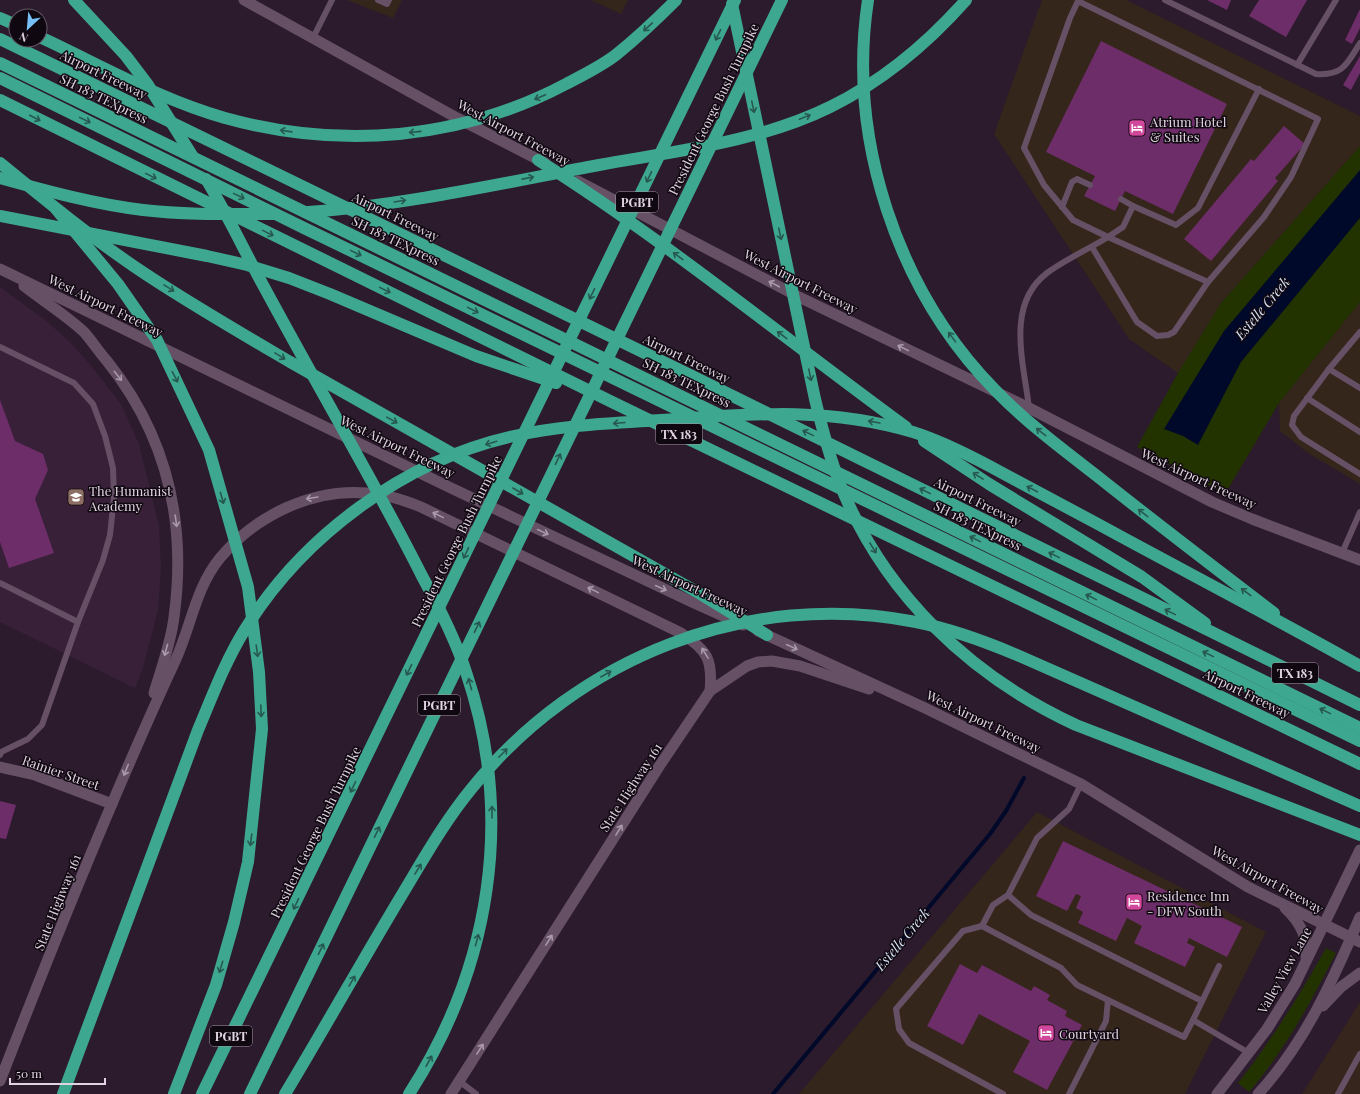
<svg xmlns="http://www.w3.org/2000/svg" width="1360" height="1094" font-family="'Playfair Display',serif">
<rect width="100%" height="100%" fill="#2c1a2d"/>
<g fill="#34261a">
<polygon points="347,0 402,0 393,18"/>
<polygon points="591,0 628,0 621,14"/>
<polygon points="1042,0 1126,0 1360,116 1360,146 1221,303 1178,373 1129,339 994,134"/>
<polygon points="1360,302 1360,484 1308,453 1280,431 1279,403"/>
<polygon points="1037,812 1266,932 1185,1094 799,1094"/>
</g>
<polygon fill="#36251c" points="1360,1002 1360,1094 1302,1094"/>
<polygon fill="#382039" points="0,287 45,320 70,342 88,362 121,404 139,444 159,526 161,568 158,610 143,668 135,688 0,622"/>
<g fill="#233300">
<polygon points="1360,146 1360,302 1279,403 1225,494 1137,447 1178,373 1221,303"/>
<path d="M1326 948 1336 953C1311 1002 1285 1050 1249 1092L1238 1083C1273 1038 1298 998 1326 948Z"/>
</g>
<polygon fill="#000929" points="1360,170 1360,218 1241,362 1198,445 1183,436 1164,429 1224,331"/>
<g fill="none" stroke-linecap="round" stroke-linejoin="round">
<polyline stroke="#000929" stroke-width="4" points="773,1094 990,834 1006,811 1024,778"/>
</g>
<g fill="#6d2d68">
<polygon points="1207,0 1231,0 1227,10"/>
<polygon points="1259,0 1307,0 1286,37 1249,16"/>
<polygon points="1360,9 1360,28 1352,44 1345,40"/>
<polygon points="1101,41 1227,104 1173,214 1125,191 1115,211 1084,196 1095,176 1046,152"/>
<polygon points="1360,56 1360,73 1351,90 1343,85"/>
<polygon points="1284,126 1305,144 1275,178 1278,181 1211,261 1184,239 1251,159 1254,161"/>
<polygon points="0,400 15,441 43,454 48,470 35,499 54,553 9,568 0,542"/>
<polygon points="0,801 16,805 6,839 0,838"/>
<polygon points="1063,841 1242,927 1227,957 1189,938 1187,943 1195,947 1185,967 1134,943 1142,926 1127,918 1116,941 1078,923 1083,912 1076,908 1081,896 1076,894 1067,911 1036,896"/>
<polygon points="960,964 977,973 982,965 1031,991 1034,986 1050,995 1047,1000 1067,1011 1065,1016 1082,1025 1047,1090 1013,1072 1030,1041 979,1014 963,1045 927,1026"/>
</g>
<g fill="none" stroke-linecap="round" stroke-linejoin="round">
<g stroke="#655066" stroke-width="6">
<polyline points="378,0 387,4 389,0"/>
<path d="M1165 0 1316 74C1343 76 1347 64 1360 43"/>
<polyline points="313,38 332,0"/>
<polyline points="1297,65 1336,0"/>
<polyline points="1121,199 1133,206"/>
<polyline points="1062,207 1072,182 1077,179 1090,185"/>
<polyline points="1092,247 1137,322 1157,336 1168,335 1174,332 1208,282"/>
<polyline points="0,347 74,383 93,404 105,436 113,468 114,497 110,535 103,560 78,622 42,725 28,739 1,752 0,755"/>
<polyline points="1329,369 1360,332"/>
<polyline points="1360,388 1329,369 1294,416 1292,425 1301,437 1360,474"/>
<polyline points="1307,398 1360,432"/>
<path d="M1029 408C1024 363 1005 305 1047 273 1066 259 1089 249 1108 237L1208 282 1264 217 1291 177 1318 119 1078 1 1070 18 1024 148 1044 185 1073 220 1108 237 1123 227 1133 206 1176 225 1198 208 1259 89"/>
<polyline points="1342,553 1360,512"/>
<polyline points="0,583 78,622"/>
<polyline points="1081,784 1069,809 1037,838 1008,895 993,905 982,926 1061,968 1077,985 1184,1037 1193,1020 1249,1053"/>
<polyline points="1008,895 1031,915 1202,1001"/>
<polyline points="982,926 963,931 896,1009 899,1029 909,1043 1003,1094"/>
<polyline points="1193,1020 1219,966"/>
<polyline points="459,1081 476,1094"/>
<polyline points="1069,1094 1106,1021 1108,1000"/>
<polyline points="1338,1094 1360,1054"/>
</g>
<polyline stroke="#655066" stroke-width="11" points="0,767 35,775 112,804"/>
<g stroke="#655066" stroke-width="11">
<polyline points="244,0 457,118 545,163"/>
<polyline points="578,181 799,297 1029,408 1212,502 1252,519 1360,560"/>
<polyline points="0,269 451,488 692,602 743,625"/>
<path d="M24 286C43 301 66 315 84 332 92 341 99 352 107 361 167 436 187 522 174 617 171 643 161 669 154 693"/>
<polyline points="758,631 925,708 1081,784 1248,887 1360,942"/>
<path d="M1285 908C1299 921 1309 938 1306 958"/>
<polyline points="1323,1006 1341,987 1360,973"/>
<path d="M0 1081C55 939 112 797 176 659 191 626 196 587 220 558 255 516 312 488 367 493 386 494 404 500 421 507L681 633C707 650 713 659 710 691"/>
<polyline points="451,1094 660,765 710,691 747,666 758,662 772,661 800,666 869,689"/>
<polyline points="1217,1094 1267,1029 1295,984 1360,850"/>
<path d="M1258 1094C1305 1043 1333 980 1360 917"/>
</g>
<g stroke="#3da88f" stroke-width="12">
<polyline points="74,0 126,56 148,85 193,157"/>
<path d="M868 0C847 139 897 290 995 390 1026 422 1062 449 1097 476 1156 523 1215 568 1274 613"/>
<path d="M732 4 815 399C822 428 829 456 840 484 883 593 970 676 1076 725L1360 835"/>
<polyline points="0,18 16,25"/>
<path d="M40 37C100 65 161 100 225 118 341 150 460 140 566 84 583 75 602 66 617 54 638 37 657 19 676 0"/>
<polyline points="0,39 692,376 1360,705"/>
<polyline points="0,63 1360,728"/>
<polyline points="0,78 304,228 1360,741"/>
<polyline points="0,100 612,402 1360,764"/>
<path d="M538 160C666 241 784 338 906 427"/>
<path d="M0 163C44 199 88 235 135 267 185 301 239 332 292 363L697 592 767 635"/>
<path d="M0 178C47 191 94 204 143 210 186 215 230 214 273 214"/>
<path d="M206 179C227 214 244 250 263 285 290 335 318 385 346 435 372 482 398 528 422 576 439 607 455 638 466 672 515 816 491 967 409 1094"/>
<polyline points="56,209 118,284 157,340 209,450 248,587 259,672 262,729 248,862 234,922 216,985 174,1094"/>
<path d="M308 212C406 205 503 183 599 165 676 151 759 142 830 107 883 81 927 44 966 0"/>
<polyline points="0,216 207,256 247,265 289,278 330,294 476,356 556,383"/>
<polyline points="924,441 989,484 1142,577 1205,623"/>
<path d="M63 1094 198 730C212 697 225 662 244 631 302 536 405 460 514 436 567 424 622 423 676 419 761 413 831 408 913 432 945 442 977 459 1006 475 1036 491 1066 507 1096 523 1184 571 1273 617 1360 666"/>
<polyline points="202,1094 735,0"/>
<polyline points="250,1094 782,0"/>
<path d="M285 1094C324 1029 361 963 400 898 423 860 444 822 472 788 578 657 749 589 916 622 951 629 984 641 1017 655L1360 806"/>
</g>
</g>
<defs><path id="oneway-shaft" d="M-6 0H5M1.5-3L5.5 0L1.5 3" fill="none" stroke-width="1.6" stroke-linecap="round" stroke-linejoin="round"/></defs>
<g stroke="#265850">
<use href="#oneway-shaft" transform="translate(648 27) rotate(137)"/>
<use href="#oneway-shaft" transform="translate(718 35) rotate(116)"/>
<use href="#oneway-shaft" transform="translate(540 97) rotate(157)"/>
<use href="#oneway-shaft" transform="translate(753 107) rotate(78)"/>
<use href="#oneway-shaft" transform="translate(805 117) rotate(-22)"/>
<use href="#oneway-shaft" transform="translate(35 118) rotate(27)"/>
<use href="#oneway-shaft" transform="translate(85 120) rotate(26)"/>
<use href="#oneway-shaft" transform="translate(286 131) rotate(-172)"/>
<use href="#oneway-shaft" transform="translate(415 132) rotate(174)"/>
<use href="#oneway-shaft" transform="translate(151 176) rotate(26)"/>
<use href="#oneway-shaft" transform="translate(649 177) rotate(116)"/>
<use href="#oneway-shaft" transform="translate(528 178) rotate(-11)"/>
<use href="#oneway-shaft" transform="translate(239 196) rotate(26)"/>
<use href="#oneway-shaft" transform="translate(400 201) rotate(-9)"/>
<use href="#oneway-shaft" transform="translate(268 233) rotate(26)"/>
<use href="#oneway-shaft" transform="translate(780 234) rotate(78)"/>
<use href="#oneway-shaft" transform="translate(356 253) rotate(26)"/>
<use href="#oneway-shaft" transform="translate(678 256) rotate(-143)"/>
<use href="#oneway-shaft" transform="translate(169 288) rotate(32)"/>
<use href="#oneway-shaft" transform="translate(385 290) rotate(26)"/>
<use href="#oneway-shaft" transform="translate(592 294) rotate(116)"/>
<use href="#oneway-shaft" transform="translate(473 310) rotate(26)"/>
<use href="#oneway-shaft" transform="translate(782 335) rotate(-143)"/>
<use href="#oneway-shaft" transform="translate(952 337) rotate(-126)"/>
<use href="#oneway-shaft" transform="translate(280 356) rotate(31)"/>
<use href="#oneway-shaft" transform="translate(810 375) rotate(78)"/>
<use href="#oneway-shaft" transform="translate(175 377) rotate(63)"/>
<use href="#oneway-shaft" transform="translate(392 420) rotate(29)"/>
<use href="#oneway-shaft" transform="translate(874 422) rotate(-170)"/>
<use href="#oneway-shaft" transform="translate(619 423) rotate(175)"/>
<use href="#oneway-shaft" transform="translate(1041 432) rotate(-142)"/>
<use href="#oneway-shaft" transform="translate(808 433) rotate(-154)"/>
<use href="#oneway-shaft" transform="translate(491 443) rotate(163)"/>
<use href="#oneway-shaft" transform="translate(558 459) rotate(-64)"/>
<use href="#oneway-shaft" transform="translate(978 476) rotate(-148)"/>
<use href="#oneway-shaft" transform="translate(1032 489) rotate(-152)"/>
<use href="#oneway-shaft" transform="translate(518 491) rotate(30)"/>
<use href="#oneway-shaft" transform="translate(925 491) rotate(-154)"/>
<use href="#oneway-shaft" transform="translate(222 498) rotate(74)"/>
<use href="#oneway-shaft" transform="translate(1143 513) rotate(-142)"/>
<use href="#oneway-shaft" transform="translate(975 539) rotate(-154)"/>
<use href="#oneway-shaft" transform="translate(873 548) rotate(58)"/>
<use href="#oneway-shaft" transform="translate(466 553) rotate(116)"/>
<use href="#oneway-shaft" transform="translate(1054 555) rotate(-154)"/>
<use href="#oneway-shaft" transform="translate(1246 592) rotate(-143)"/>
<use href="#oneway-shaft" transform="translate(1091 597) rotate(-154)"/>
<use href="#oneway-shaft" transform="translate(1170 612) rotate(-154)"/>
<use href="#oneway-shaft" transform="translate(477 627) rotate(-64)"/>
<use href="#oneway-shaft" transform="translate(257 651) rotate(82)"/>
<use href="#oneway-shaft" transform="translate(1208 654) rotate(-154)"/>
<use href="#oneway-shaft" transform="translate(409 670) rotate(116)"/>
<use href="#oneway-shaft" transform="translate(606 674) rotate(-30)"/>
<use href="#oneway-shaft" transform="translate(470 684) rotate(-105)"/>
<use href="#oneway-shaft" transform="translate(261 711) rotate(88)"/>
<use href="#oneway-shaft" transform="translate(1325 711) rotate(-154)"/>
<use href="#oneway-shaft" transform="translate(503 753) rotate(-45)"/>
<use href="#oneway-shaft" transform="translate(353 787) rotate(116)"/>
<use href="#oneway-shaft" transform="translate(492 812) rotate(-90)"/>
<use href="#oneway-shaft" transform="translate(377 832) rotate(-64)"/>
<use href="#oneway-shaft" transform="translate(251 840) rotate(97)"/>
<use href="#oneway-shaft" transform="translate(418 869) rotate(-59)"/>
<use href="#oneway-shaft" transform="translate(296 904) rotate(116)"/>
<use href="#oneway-shaft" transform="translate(477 940) rotate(-75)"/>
<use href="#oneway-shaft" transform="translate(321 949) rotate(-64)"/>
<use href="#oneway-shaft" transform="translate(221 967) rotate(107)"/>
<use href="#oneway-shaft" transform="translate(352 981) rotate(-60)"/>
<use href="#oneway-shaft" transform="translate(429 1061) rotate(-61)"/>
</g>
<g stroke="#a999aa">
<use href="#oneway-shaft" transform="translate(774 284) rotate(-152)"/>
<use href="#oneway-shaft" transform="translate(903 348) rotate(-154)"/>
<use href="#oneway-shaft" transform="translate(118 376) rotate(51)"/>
<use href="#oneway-shaft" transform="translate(312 498) rotate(171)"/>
<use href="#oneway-shaft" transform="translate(438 515) rotate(-154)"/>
<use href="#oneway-shaft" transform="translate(176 521) rotate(82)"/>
<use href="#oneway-shaft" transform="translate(543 532) rotate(25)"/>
<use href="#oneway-shaft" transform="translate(661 588) rotate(25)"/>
<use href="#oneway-shaft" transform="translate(593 590) rotate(-154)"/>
<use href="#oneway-shaft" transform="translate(792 647) rotate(25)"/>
<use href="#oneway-shaft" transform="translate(166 650) rotate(105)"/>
<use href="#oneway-shaft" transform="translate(705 653) rotate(-122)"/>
<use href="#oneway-shaft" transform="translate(126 770) rotate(112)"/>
<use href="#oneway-shaft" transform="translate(619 830) rotate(-58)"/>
<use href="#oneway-shaft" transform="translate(549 940) rotate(-58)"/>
<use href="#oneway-shaft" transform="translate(480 1049) rotate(-58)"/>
</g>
<defs>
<symbol id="hotel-square" viewBox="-11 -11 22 22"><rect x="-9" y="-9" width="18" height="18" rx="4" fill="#d1479c" stroke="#100810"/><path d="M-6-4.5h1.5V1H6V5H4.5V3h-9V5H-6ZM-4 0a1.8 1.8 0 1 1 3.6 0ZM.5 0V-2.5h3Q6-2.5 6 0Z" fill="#fff"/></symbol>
<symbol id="school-square" viewBox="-11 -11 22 22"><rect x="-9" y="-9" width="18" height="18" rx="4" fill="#8d6e63" stroke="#100810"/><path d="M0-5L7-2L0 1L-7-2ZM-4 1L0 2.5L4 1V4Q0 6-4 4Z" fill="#fff"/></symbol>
</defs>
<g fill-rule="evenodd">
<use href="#hotel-square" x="1127" y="118" width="20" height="20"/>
<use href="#school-square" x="66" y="487" width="20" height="20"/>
<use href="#hotel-square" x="1124" y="892" width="20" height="20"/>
<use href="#hotel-square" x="1036" y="1023" width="20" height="20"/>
</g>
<g text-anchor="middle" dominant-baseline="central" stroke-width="3" stroke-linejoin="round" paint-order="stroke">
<g fill="#100810" stroke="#a297a2" stroke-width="1">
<rect x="616" y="192" width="42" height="20" rx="3"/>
<rect x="656" y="424" width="46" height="20" rx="3"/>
<rect x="1272" y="663" width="46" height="20" rx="3"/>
<rect x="418" y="695" width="42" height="20" rx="3"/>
<rect x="210" y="1026" width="42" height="20" rx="3"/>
</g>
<g font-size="12" font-weight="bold" fill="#e0d4e1">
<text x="637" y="202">PGBT</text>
<text x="679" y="434">TX 183</text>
<text x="1295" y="673">TX 183</text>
<text x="439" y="705">PGBT</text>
<text x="231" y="1036">PGBT</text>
</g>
<g font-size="13" fill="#e0d4e1" stroke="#100810">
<text transform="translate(104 74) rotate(26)">Airport Freeway</text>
<text transform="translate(104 98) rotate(26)">SH 183 TEXpress</text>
<text transform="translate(713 109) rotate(-64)">President George Bush Turnpike</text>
<text transform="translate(514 132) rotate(28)">West Airport Freeway</text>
<text transform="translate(396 216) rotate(26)">Airport Freeway</text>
<text transform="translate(396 240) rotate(26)">SH 183 TEXpress</text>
<text transform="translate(801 281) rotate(27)">West Airport Freeway</text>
<text transform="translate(106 305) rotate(26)">West Airport Freeway</text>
<text transform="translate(687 358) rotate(26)">Airport Freeway</text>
<text transform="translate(687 382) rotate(26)">SH 183 TEXpress</text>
<text transform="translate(398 446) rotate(26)">West Airport Freeway</text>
<text transform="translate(1199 478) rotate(25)">West Airport Freeway</text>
<text transform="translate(978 501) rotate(26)">Airport Freeway</text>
<text transform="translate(978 525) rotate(26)">SH 183 TEXpress</text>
<text transform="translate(456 541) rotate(-64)">President George Bush Turnpike</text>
<text transform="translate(690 585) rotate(25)">West Airport Freeway</text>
<text transform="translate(1247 693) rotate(26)">Airport Freeway</text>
<text transform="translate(984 721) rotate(26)">West Airport Freeway</text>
<text transform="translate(61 772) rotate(19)">Rainier Street</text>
<text transform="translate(630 787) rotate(-57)">State Highway 161</text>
<text transform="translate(315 832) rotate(-64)">President George Bush Turnpike</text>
<text transform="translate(1268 879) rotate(29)">West Airport Freeway</text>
<text transform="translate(57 902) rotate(-68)">State Highway 161</text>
<text transform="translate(1284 970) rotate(-61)">Valley View Lane</text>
</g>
<g font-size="13" fill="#e0d4e1" stroke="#100810" text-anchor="start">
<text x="1150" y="121">Atrium Hotel<tspan x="1150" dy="15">&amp; Suites</tspan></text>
<text x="89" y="490">The Humanist<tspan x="89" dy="15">Academy</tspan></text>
<text x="1147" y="895">Residence Inn<tspan x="1147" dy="15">- DFW South</tspan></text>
<text x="1059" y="1033">Courtyard</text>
</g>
<g font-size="14" font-style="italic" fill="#d4e2f5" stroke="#100810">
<text transform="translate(1262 308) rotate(-50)">Estelle Creek</text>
<text transform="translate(902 939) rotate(-50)">Estelle Creek</text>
</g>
</g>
<g transform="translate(28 28) rotate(206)"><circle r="19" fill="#100810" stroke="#635a64"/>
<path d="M0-3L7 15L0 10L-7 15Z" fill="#77c0f7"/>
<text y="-6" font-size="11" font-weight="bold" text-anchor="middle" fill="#e0d4e1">N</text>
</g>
<path d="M10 1078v6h95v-6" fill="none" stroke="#e0d4e1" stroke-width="2"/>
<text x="16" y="1078" font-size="12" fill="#e0d4e1" stroke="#100810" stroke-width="3" paint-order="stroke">50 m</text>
</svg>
